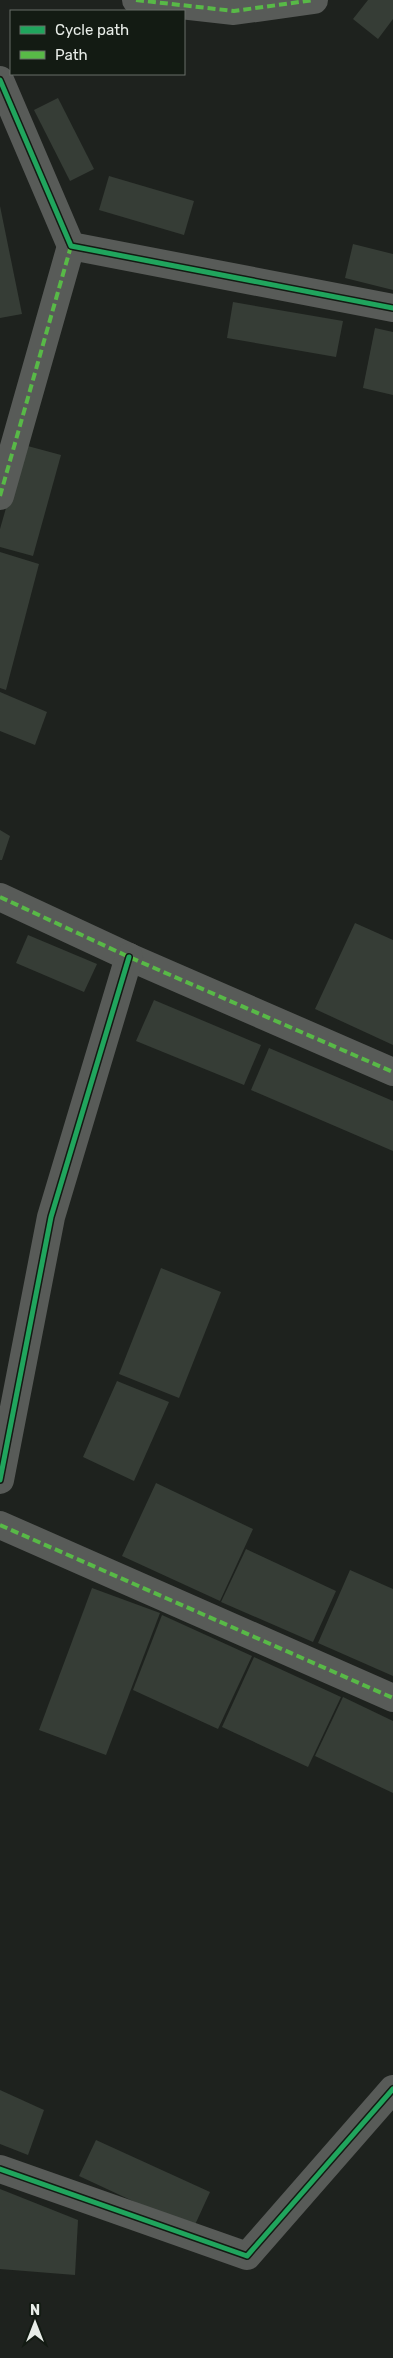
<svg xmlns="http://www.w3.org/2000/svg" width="393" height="2358" font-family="Rubik,sans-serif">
<rect width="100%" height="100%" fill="#1e221e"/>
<g fill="#363d36">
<polygon points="368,0 393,0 393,19 378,39 353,19"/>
<polygon points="58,98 94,169 70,181 34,110"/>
<polygon points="109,176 194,201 184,235 99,210"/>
<polygon points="0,206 22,314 0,318"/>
<polygon points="353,244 393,254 393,290 345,278"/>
<polygon points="233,302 343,321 336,357 227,338"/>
<polygon points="375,328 393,332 393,395 363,388"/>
<polygon points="24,445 61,455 33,556 0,547 0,529"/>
<polygon points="0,552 39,564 6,690 0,688"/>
<polygon points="0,692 47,712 35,745 0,731"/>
<polygon points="0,830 10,836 2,860 0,860"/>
<polygon points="355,923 393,940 393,1045 315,1009"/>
<polygon points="28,935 97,964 84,992 16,963"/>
<polygon points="154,1000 261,1045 244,1085 136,1041"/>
<polygon points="269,1048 393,1101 393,1151 251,1090"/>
<polygon points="161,1268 221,1292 179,1398 119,1374"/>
<polygon points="117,1381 169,1402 134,1481 83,1457"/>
<polygon points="156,1483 253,1529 220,1601 122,1556"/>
<polygon points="246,1549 336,1591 313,1642 221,1602"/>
<polygon points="350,1570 393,1589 393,1676 318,1643"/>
<polygon points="92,1588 160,1613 106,1755 39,1730"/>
<polygon points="162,1615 252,1656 218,1729 133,1690"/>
<polygon points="254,1657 341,1697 308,1767 222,1727"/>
<polygon points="343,1697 393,1721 393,1793 315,1756"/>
<polygon points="0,2090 44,2110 28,2155 0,2144"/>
<polygon points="96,2140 210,2192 193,2229 79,2176"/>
<polygon points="0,2189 78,2220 75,2275 0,2269"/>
</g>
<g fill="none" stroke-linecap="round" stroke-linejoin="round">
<g stroke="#585b58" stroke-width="28">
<polyline points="136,0 234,11 314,0"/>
<polyline points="0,80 71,246 393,308"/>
<polyline points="0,496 71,246"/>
<polyline points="0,897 129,957 393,1072"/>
<polyline points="0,1480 51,1217 129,957"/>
<polyline points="0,1525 393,1698"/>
<polyline points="0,2169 247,2256 393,2089"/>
</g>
<g stroke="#58b947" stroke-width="4" stroke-dasharray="8 4" stroke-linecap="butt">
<polyline points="136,0 234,11 314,0"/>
<polyline points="0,496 71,246"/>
<polyline points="0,897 129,957 393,1072"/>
<polyline points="0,1525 393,1698"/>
</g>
<defs>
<g id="cycleway">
<polyline points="0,80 71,246 393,308"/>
<polyline points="0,1480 51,1217 129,957"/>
<polyline points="0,2169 247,2256 393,2089"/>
</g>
</defs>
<use href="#cycleway" stroke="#131b13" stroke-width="8"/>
<use href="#cycleway" stroke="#20a55d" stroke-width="5"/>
</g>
<rect x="10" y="10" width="175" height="65" fill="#131b13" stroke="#686f68"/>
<rect x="20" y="26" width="25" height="8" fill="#20a55d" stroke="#686f68"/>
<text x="55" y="35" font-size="15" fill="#e8ede8">Cycle path</text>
<rect x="20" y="51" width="25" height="8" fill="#58b947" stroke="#686f68"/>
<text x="55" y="60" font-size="15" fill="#e8ede8">Path</text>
<g transform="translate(35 2323)" stroke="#131b13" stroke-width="4" paint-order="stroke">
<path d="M0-4L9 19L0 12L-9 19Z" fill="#e8ede8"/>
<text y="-8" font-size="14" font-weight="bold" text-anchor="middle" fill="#e8ede8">N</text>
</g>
</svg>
